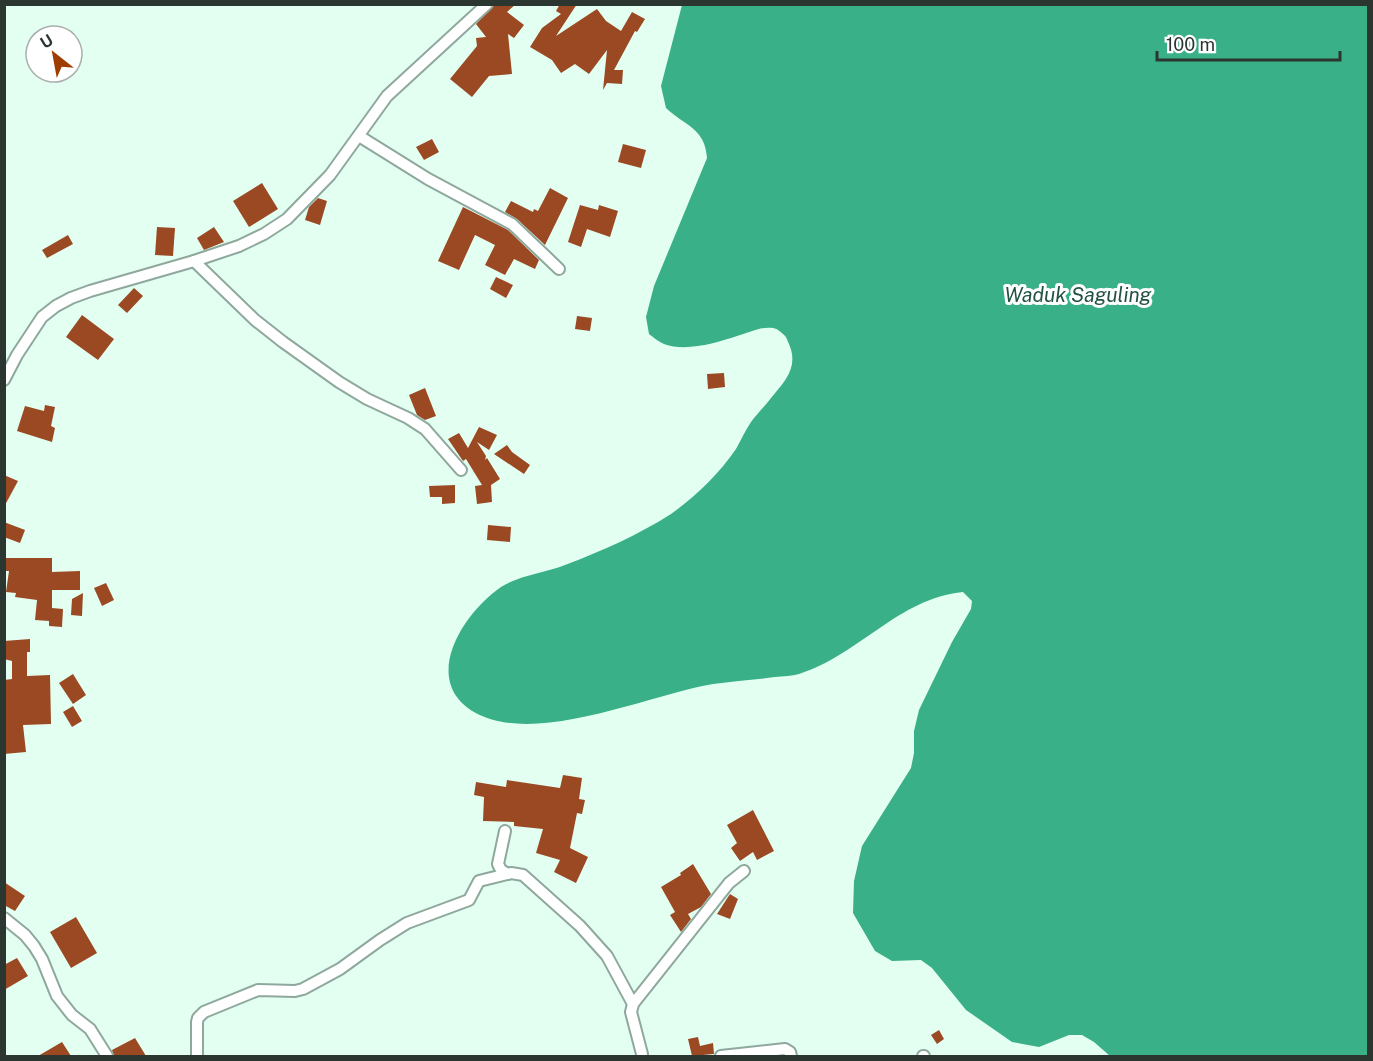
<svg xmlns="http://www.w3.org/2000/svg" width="1373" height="1061" font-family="'Public Sans',sans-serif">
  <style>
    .water { fill: #39b087 }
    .building { fill: #9b4922 }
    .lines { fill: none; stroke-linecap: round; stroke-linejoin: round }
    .minor-casing { stroke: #8fa89d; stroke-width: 14 }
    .minor { stroke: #fff; stroke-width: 10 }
    .labels { text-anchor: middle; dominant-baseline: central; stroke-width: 6; stroke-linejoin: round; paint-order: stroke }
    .water-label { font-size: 20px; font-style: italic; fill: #225240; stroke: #fff }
  </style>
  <rect width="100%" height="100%" fill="#e3fff2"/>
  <!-- water -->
  <path class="water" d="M682,5H1368V1056H1110L1094,1042L1082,1035H1069L1039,1047L1012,1042L966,1010L932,968L921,960L892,961L875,951L853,913L854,881L862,846L911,768L914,753V731L919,710L952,642L971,609L972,601L963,592C899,598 859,655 799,674C792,676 783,676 775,677C754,680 734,681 713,684C648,695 534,747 474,712C420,680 463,613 501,587C520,575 545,573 565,565C602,551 638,535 671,514C695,497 719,474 736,449C741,440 745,431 751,422C757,414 765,406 771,398C785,381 799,367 789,344C787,340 787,337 783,334C781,332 776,328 773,328C761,326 748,333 737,336C716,343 686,352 664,344C659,342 653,337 649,334L646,317L654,286L707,158C705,128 685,126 666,108L661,86Z"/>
  <!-- building -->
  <g class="building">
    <polygon points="495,4 516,4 507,12 524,25 514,38 508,34 512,74 489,76 472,97 450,79 477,46 476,38 486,37 476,24"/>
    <polygon points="560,4 577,4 556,36 597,9 606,21 621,31 632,12 645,19 637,32 635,31 614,70 623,70 622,84 607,83 603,90 607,50 589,74 575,64 561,73 552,60 530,47 542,28 561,14 556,11"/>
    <polygon points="432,139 439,152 424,160 416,147"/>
    <polygon points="623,144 646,150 641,168 618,162"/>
    <polygon points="262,183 278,209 249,227 233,201"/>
    <polygon points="550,188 568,198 545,245 517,219 505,212 511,201 533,212 534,209 538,211"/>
    <polygon points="318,198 327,201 320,225 305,220 309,207"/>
    <polygon points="580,205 598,210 599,205 618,211 610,237 587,229 581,247 568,242"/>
    <polygon points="463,207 508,230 539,260 535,269 514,259 505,275 485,265 495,245 475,235 459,270 438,261"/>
    <polygon points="157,227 175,228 173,256 155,255"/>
    <polygon points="214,227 224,242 204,250 197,238"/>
    <polygon points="68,235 73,244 47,258 42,250"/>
    <polygon points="496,277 513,285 506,298 490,289"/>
    <polygon points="134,288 143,296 127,313 118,305"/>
    <polygon points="82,315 114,339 98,360 66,337"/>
    <polygon points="577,316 592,318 590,331 575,329"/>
    <polygon points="724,373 725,387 708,389 707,374"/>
    <polygon points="425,388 436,416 425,420 417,415 409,395"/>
    <polygon points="45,405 55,407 51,426 55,428 52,442 17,431 25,406 44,411"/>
    <polygon points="479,427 497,435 489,450 477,442 486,456 485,460 487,458 500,479 491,485 492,502 477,504 475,486 482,485 466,459 463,461 448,439 459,433 468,448"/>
    <polygon points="507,445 512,452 530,465 524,474 494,454"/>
    <polygon points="4,475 18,481 4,507"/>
    <polygon points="455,485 455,503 442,504 442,497 430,497 429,486"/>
    <polygon points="4,522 25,530 20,543 4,537"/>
    <polygon points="488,525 511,527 510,542 487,540"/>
    <polygon points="5,558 52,558 52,572 80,571 80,590 52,590 52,608 63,609 62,627 49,626 49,621 35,620 37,600 15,597 16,593 6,592 9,571 5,571"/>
    <polygon points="106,583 114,600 102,606 94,588"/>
    <polygon points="83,593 82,616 71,615 72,599"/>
    <polygon points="30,639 30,652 27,652 27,676 50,675 51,724 23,725 26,752 4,754 4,680 12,679 12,661 4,659 4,641"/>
    <polygon points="73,674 86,695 73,704 59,683"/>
    <polygon points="73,706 82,721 72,727 63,712"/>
    <polygon points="563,775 582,778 579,799 585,800 582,814 577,813 570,848 588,857 576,883 554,872 560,860 536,853 543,829 514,826 514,822 483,821 484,797 474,795 476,782 506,787 507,780 560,788"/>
    <polygon points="753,810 774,851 757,860 753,852 740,861 731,848 737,843 727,825"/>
    <polygon points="693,864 711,894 701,907 688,914 691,919 681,932 670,915 675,912 661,887 681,875 680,873"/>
    <polygon points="4,882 25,896 15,911 4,905"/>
    <polygon points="730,894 738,899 730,919 717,914"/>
    <polygon points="76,917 97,953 71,968 50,932"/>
    <polygon points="17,958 28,976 4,990 4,965"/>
    <polygon points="939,1030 944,1039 937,1044 931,1035"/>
    <polygon points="698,1037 700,1046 713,1043 714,1054 692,1056 688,1039"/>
    <polygon points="135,1038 146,1056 114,1056 112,1050"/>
    <polygon points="62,1042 71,1056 38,1056"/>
  </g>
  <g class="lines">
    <defs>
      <g id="minor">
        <polyline points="359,136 428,179 512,224 559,269"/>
        <polyline points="194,261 255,320 283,342 339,382 367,399 408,418 425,429 461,470"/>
        <polyline points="4,380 17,355 42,317 56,306 71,298 90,291 194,261 239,246 264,234 287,219 330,175 387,96 487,4"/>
        <polyline points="505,831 498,864 501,870 508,874"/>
        <polyline points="4,918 25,935 34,946 42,959 57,996 72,1015 90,1029 107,1056"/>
        <polyline points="642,1054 631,1012 633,1004 729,883 744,871"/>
        <polyline points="197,1056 197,1022 198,1018 204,1012 258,990 295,991 303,989 340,969 380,940 407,923 469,900 479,881 511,873 523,875 580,926 607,956 633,1004"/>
        <polyline points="721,1056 785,1049 790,1052 791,1056"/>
        <polyline points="923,1056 924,1056"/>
      </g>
    </defs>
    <!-- minor casing -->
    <use href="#minor" class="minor-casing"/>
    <!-- minor -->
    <use href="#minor" class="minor"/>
  </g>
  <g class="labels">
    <!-- water labels -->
    <g class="water-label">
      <text x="1078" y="295">Waduk Saguling</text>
    </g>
  </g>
  <!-- border -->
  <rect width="1373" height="1061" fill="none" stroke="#2b3631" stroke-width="12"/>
  <!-- north arrow -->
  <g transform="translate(54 54) rotate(329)"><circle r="28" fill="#ffffff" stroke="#aaafad" stroke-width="1.5"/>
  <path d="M0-4.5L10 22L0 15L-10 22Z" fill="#9f3c00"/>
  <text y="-9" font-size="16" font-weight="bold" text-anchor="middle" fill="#2b3631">U</text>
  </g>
  <!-- scale -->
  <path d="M1157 51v9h183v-9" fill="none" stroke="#2b3631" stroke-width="3"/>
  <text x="1166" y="51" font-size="18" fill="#2b3631" stroke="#ffffff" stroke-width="4.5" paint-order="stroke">100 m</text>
</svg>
